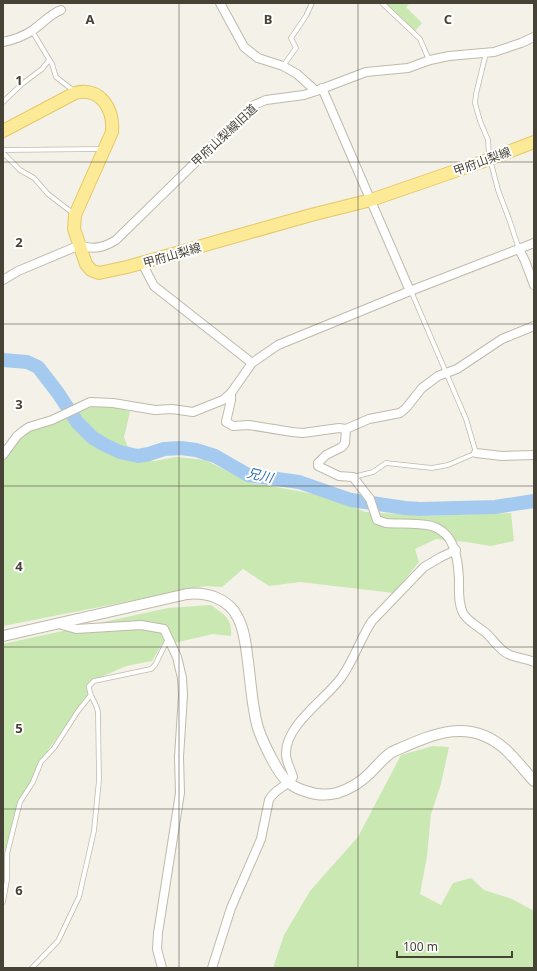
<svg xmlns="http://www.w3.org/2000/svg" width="537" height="971" font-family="'Noto Sans','Noto Sans JP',sans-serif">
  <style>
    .green { fill: #cae8b1 }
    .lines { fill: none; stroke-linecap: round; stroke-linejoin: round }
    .river { stroke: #a5caf0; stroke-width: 14 }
    .service-casing { stroke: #bfbaaa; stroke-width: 5.5 }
    .minor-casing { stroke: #bfbaaa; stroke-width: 10 }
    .tertiary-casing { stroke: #bfbaaa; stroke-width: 12 }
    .primary-casing { stroke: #e3c967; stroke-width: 14 }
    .service { stroke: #fff; stroke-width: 4 }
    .minor { stroke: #fff; stroke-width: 8 }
    .tertiary { stroke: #fff; stroke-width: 10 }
    .primary { stroke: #fdea97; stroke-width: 12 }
    .grid { fill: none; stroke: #474236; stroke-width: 1; stroke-opacity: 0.55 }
    .labels { text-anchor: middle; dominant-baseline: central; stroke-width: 4; stroke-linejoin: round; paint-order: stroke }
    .street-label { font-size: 12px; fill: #474236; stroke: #fff }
    .water-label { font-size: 13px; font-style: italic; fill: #306fb2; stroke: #fff }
    .grid-label { font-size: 13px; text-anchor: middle; font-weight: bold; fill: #474236; stroke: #fff; stroke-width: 4; stroke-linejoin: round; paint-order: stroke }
  </style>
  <rect width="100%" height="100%" fill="#f4f1e8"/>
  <!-- green -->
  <g class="green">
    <polygon points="383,3 410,3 406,7 422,23 415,31"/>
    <polygon points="92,407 117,407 130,412 124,437 133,461 155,461 176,457 205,460 249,482 330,497 365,512 427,516 511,513 514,541 491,546 466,542 436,539 415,549 419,562 394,593 300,582 269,586 243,569 222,587 206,586 3,626 3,457 16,443 30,430 41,428 67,416"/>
    <path d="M211,605C225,616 232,617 231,636L213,634L174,643L162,644L152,661L126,666L90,682L86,686L89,695L39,762L32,782L18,804L6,854L3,897V644L168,608Z"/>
    <polygon points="433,746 449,747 441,784 431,814 427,856 420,894 441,905 453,883 471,878 484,890 512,899 534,911 534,968 273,968 284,935 310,891 358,837 401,755"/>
  </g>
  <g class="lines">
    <!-- river -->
    <polyline class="river" points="3,360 27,362 38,367 58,393 77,422 93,438 105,445 120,452 138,456 149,454 164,449 181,448 196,450 215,456 248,475 299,482 351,500 405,508 420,509 495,507 534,501"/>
    <defs>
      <g id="service">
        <polyline points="382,3 420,39 429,60"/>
        <polyline points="32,31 52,64 56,77 74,91"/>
        <polyline points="486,53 476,94 475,103 480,121 488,140 489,155 498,190 509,219 519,249"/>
        <polyline points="283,66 296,48 291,38 306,16 312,3"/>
        <polyline points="3,102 22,84 42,69 49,60"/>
        <polyline points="3,150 103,149"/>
        <polyline points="3,153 20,170 34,178 48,194 74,214"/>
        <polyline points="353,477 373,472 386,463 432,468 448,465 476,453 466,419 411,291"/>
        <polyline points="3,902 7,880 7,854 20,802 33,782 41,762 54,748 78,711 90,696"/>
        <path d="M32,968L58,941L79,897L94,831L99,780L98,712C96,701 89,697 89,686L94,681L151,669L155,665L168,639"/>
      </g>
      <g id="minor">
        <polyline points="220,3 244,47 258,58 283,66 297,74 316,91"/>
        <path d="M3,42C13,40 24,36 33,30C42,24 50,14 61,10"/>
        <polyline points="322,88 410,291"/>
        <polyline points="519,249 525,261 534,285"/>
        <polyline points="142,263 154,286 252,363"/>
        <path d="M3,280L18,271L80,245C93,251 105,247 116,240L254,105L266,100L304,95L316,91L366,72L408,68L430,60L449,56L494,52L521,43L534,37"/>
        <polyline points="231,393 231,400 226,422 233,426 249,425 292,432 303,433 339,428 346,429 369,419 400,413 406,408 422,388 438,376 457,369 502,339 534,326"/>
        <path d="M346,429L345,443L342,447L326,455L318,463V466L339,476L353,477L370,499L377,520L386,523C400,524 419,523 432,526C455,533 458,559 459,579C459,590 458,603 463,613C467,621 479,627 486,633C493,639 499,650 508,654C516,658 525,658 534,662"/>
        <polyline points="476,453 502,456 534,455"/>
        <polyline points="3,455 17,436 23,431 29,427 52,420 90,402 113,403 155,410 172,409 193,412 223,400 231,393 252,363 278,345 410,291 534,243"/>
        <polyline points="59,624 76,629 141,625 164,629 177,657 182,678 183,695 179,757 180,793 158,933 157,949 162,968"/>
        <path d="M212,968L231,908L261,839L269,800C275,788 286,788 293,777C291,769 286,762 286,754C285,725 326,699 341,678C354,660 360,639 372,621L424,567L441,557L456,550"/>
      </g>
      <path id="tertiary" d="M3,636L187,594C206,592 229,598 238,618C245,631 246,648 248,662C251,684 252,707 258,728C262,740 267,750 273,761C281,776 288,786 305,791C316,795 325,796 337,793C350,789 361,782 370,773C378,765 383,758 392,752C431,735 468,716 505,749C515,758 524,770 534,781"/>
      <path id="primary" d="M3,131L75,93C101,86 114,110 112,132L75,215L74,229L86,264L91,270L99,273L127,267L311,215L371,200L490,159L534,142"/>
    </defs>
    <!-- service casing -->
    <use href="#service" class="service-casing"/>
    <!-- minor casing -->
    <use href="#minor" class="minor-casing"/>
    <!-- tertiary casing -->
    <use href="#tertiary" class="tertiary-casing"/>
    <!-- primary casing -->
    <use href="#primary" class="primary-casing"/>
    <!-- service -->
    <use href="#service" class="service"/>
    <!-- minor -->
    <use href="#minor" class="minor"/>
    <!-- tertiary -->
    <use href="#tertiary" class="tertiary"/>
    <!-- primary -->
    <use href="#primary" class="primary"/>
  </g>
  <!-- grid -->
  <path class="grid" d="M179,3V968M358,3V968M3,162H534M3,324H534M3,486H534M3,647H534M3,809H534"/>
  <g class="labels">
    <!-- street labels -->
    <g class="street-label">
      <text transform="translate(224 135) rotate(-43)">甲府山梨線旧道</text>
      <text transform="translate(482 161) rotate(-20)">甲府山梨線</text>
      <text transform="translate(172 255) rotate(-16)">甲府山梨線</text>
    </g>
    <!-- water labels -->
    <g class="water-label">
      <text transform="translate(260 475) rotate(13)">兄川</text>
    </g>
  </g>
  <g class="grid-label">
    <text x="90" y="24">A</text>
    <text x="268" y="24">B</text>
    <text x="448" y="24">C</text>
    <text x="19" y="85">1</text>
    <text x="19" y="247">2</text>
    <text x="19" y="409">3</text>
    <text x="19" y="571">4</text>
    <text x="19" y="733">5</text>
    <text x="19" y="895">6</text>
  </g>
  <!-- border -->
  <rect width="537" height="971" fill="none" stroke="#474236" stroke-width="8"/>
  <!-- scale -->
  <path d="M397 951v6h115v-6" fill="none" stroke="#474236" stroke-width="2"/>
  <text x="403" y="951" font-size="12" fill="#474236" stroke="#ffffff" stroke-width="3" paint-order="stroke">100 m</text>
</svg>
